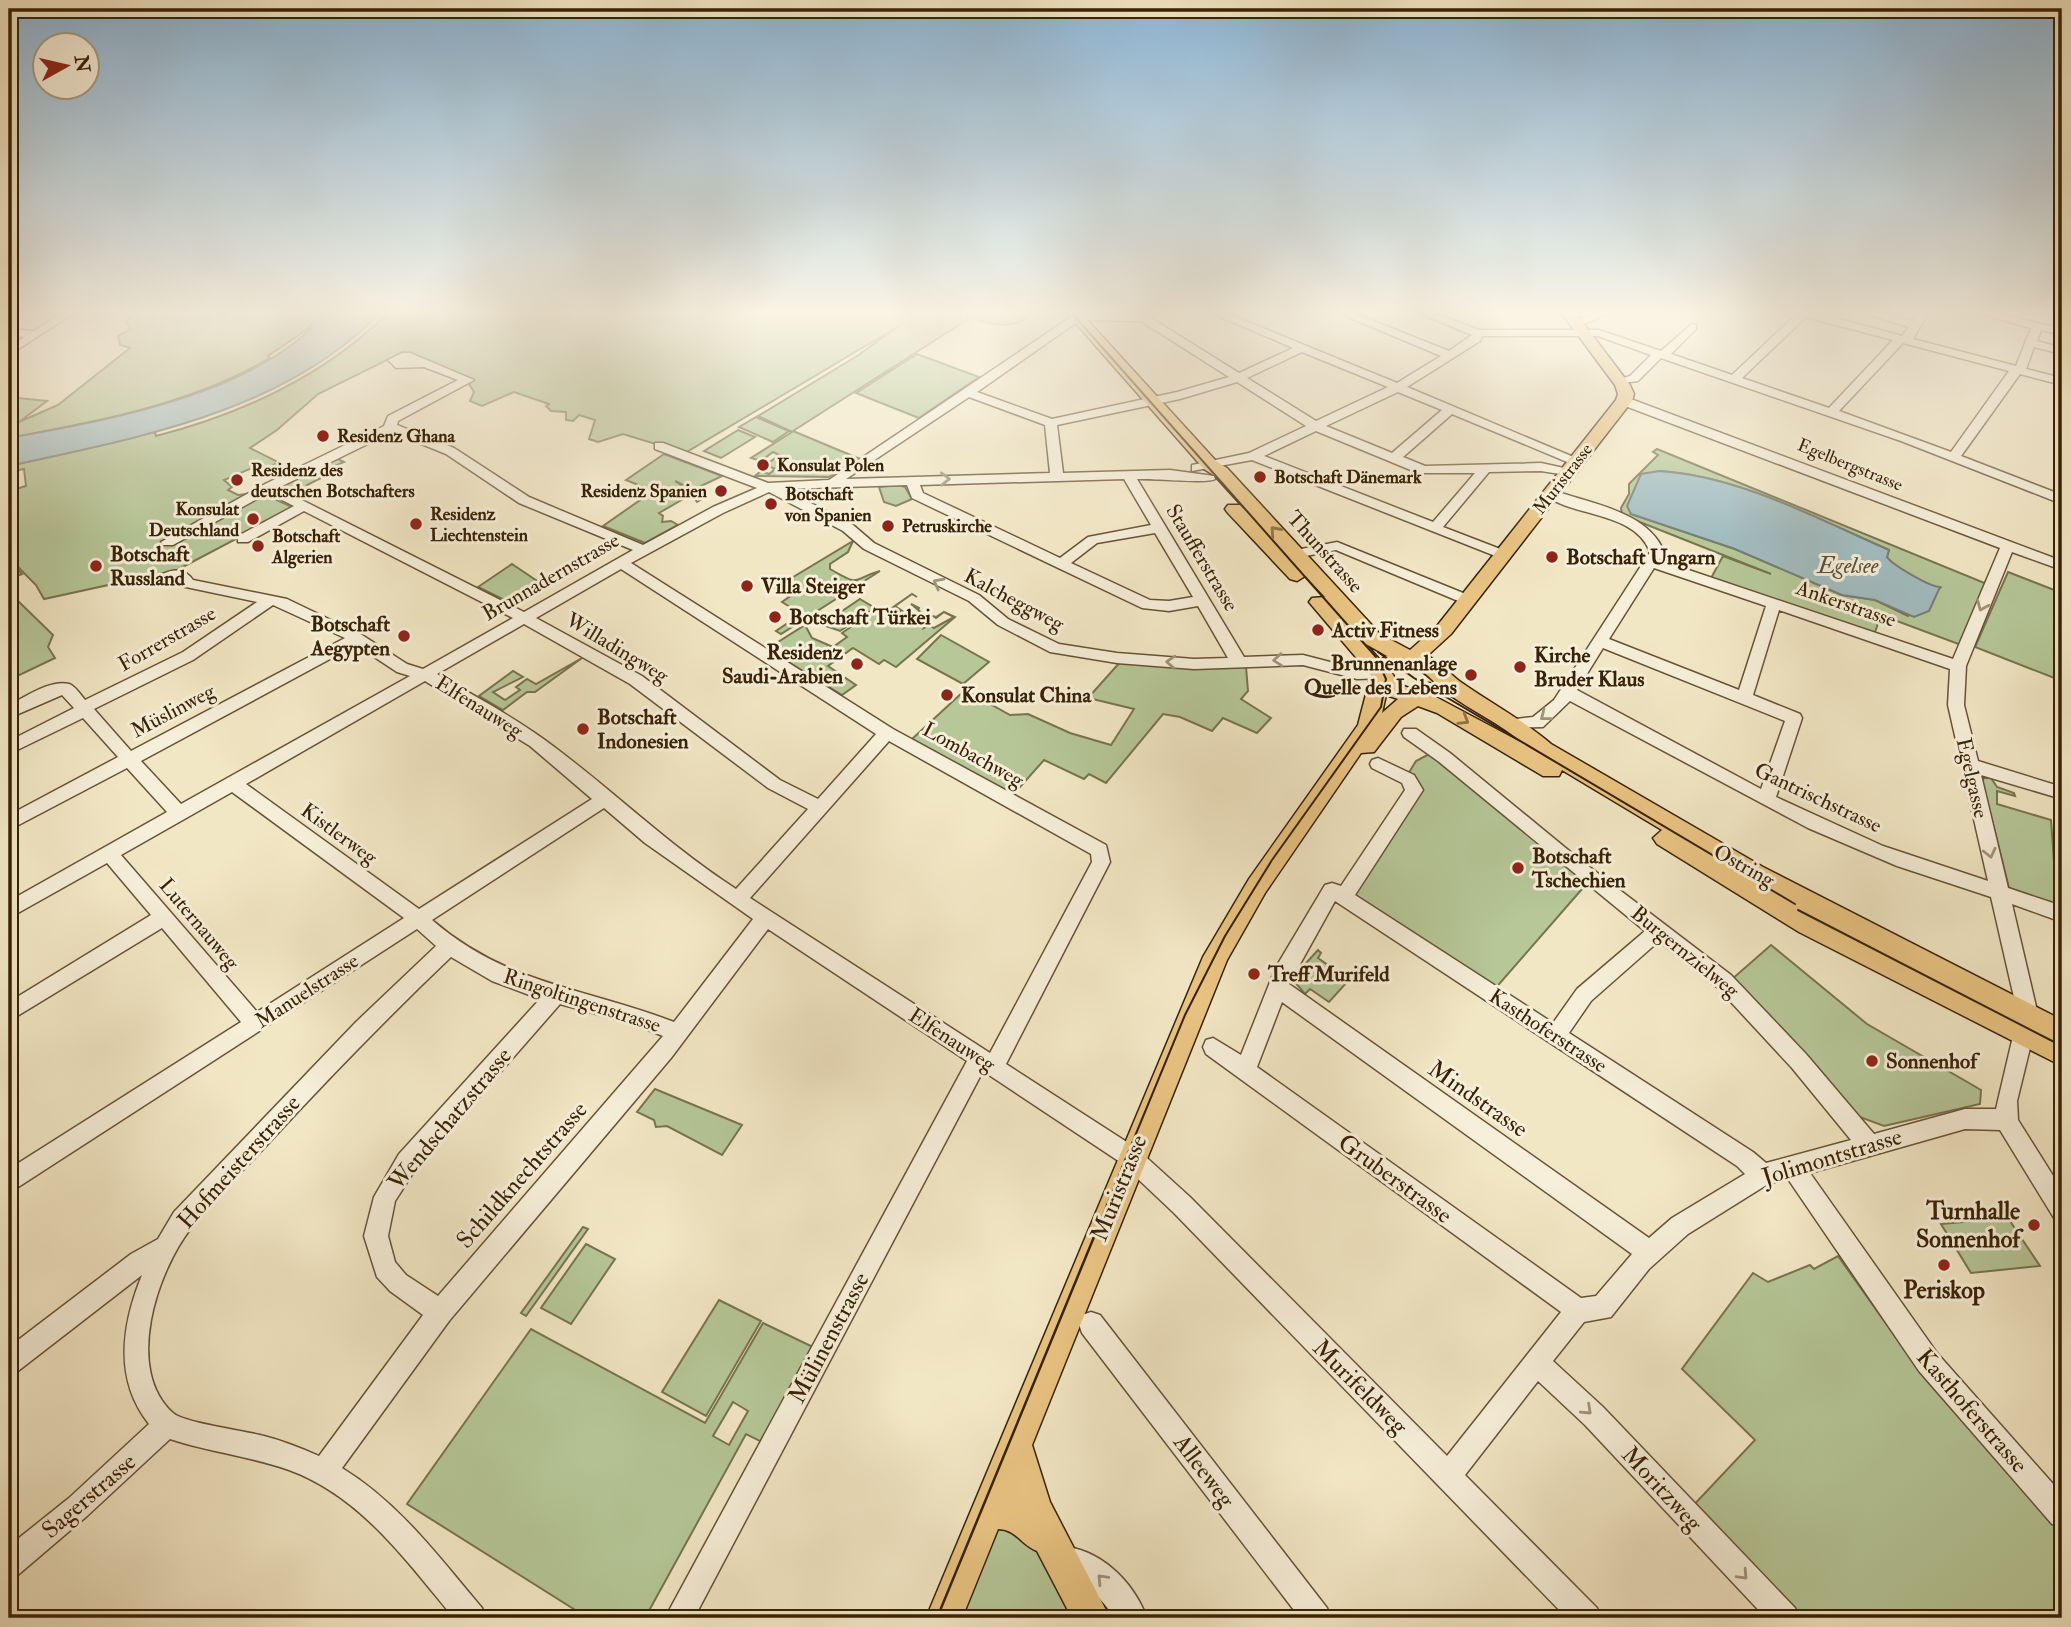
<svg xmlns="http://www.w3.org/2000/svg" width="2071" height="1627" font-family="'IM FELL Double Pica',serif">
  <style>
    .green { fill: #b6c798; stroke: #77744e; stroke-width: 2; fill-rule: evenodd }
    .water { fill: #a2bcc0; stroke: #787e75; stroke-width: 2 }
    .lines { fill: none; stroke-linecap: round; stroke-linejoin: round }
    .minor-casing { stroke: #665335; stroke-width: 3 }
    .major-casing { stroke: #382205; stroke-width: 3 }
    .minor { fill: #f7efd9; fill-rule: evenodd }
    .major { fill: #e9c482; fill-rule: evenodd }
    .tram-far1 { stroke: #382205; stroke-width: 2 }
    .tram { stroke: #382205; stroke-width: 2.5 }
    .oneway { stroke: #a1937a }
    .oneway2 { stroke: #907344 }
    .poi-dot { fill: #8f2418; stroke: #f7efd9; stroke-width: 2.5 }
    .labels { text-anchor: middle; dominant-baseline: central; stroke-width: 6; stroke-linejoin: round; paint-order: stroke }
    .far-poi-label { font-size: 18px; font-weight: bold; fill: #382205; stroke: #f7efd9; text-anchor: start }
    .far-street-label { font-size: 18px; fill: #382205; stroke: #f7efd9 }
    .street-label { font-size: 21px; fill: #382205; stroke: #f7efd9 }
    .poi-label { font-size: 21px; font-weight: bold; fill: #382205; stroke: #f7efd9; text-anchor: start }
    .water-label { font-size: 23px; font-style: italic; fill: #58503d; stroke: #f7efd9 }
    .near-street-label { font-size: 24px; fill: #382205; stroke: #f7efd9 }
    .near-poi-label { font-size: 24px; font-weight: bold; fill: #382205; stroke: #f7efd9; text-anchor: end }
  </style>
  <rect width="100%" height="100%" fill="#f2e7c5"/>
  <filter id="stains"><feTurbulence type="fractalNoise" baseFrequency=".00286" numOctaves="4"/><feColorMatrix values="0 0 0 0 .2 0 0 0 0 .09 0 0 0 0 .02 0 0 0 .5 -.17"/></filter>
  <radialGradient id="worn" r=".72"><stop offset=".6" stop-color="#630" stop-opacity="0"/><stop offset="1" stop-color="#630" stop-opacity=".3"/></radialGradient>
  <!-- green -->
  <g class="green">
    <path d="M137,311H323L306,330L268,356L270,358C192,404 97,422 9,438V423L18,421L9,420V397L47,401L19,422L58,405L130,348L120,345L118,336L131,329L125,322Z"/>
    <path d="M390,311H1023L1028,317C1010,330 991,324 970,318L793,431L860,459L829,477L755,476L761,471L769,474L775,469L766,465L779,455L773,452L761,461L751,458L792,432L758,416L857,356L899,326L685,453L623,434L598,442L589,439L595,420L579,415L573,421L566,420V412L551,411L546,406L549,404L514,392L482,406L470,401L474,392L464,376L403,352L318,394L277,430L250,448L278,462L264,471L258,468L259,465L224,480L232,487L228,490L238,495L246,494L166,540L264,494L292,507L291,510L177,570L44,599L36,585L15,564L12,531V564L22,574L9,579V491L26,486L24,469L9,472V466L155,432L156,436C243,414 327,374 390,311Z"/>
    <polygon points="917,354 979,377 919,418 856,393"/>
    <polygon points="756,417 789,431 773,442 739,427"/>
    <polygon points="738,430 755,437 721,458 704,451"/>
    <path d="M1657,449L1987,584L1961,645L1881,615L1874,635L1710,580L1723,556L1771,574L1622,515L1621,508L1629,494V484L1658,455L1653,452ZM1659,471C1739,476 1815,518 1889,550L1887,557C1892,566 1928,587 1940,588L1908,616L1875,600L1842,595L1735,549L1631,514Z"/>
    <polygon points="664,454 722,476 701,486 705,489 700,493 675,481 702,499 697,502 692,494 659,513 663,516 662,522 671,521 678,525 645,543 603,526 653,491 626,480"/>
    <polygon points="336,458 344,462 319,473 323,477 307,485 311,489 298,495 281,487"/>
    <polygon points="898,485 905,487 912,499 896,506 884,502 879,487"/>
    <path d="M853,541L848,552L830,564V569C863,588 851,579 880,571L781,634L776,631L801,614L782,602L789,597L775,588Z"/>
    <polygon points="512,564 543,585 511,603 478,587"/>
    <polygon points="2008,572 2062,593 2062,681 1975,647"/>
    <path d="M912,594L917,597L912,594L895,606L904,612L900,610L897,613L900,612L925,626L924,628L928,626L925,623L934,628L954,617L944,612L936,618C931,614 922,615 918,610L919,608L911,604L922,613L936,617L944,612L955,617L896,667L884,660L879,664L853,648L828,666L856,685L842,695L767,649L805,625L812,638L833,647L847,637L842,633L878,608L889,610Z"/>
    <polygon points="860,599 875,608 840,631 826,626 826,622"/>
    <polygon points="17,600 53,635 48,647 55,658 9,680 9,604"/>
    <polygon points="941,635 989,662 963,684 917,659"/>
    <polygon points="582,658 535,692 527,692 503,710 479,696 513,671 523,677 493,692 505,700 520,690 516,687 527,679 536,684"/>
    <polygon points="1121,661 1246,667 1248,691 1241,699 1271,718 1257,733 1223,718 1212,731 1180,717 1163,714 1106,783 1089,774 1084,779 1044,760 1013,795 912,739 965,690 1010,715 1028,714 1070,733 1111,745 1134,709 1088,698"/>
    <polygon points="1431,753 1589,881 1494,990 1353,894 1420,786 1408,774 1416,761"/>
    <polygon points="1985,778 1991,778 1997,787 2014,793 2015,796 1997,791 1997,804 2051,820 2057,905 2009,888 1982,780"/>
    <polygon points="1771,945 1867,1024 1981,1090 1980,1104 1884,1126 1857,1116 1731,980"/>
    <polygon points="1318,950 1321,953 1318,958 1349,980 1329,1002 1310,989 1305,994 1294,981 1296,974"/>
    <polygon points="655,1089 742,1125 722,1155 667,1126 656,1127 654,1120 637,1112"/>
    <polygon points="2008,1218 2040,1266 1971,1273 1941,1224"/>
    <polygon points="583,1227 588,1229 526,1316 521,1313"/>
    <polygon points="586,1244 615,1259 571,1324 541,1308"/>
    <polygon points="1838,1256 1927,1381 1999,1462 2007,1463 2062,1525 2062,1618 1792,1618 1689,1510 1755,1440 1682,1369 1753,1273 1768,1282 1810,1265 1814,1269"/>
    <polygon points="719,1300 761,1321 706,1416 662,1392"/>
    <path d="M763,1323L815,1348L764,1443L746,1434L645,1618H588L407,1504L531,1329L705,1423ZM733,1402L748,1411L729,1445L713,1436Z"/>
    <polygon points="998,1487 1062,1567 1089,1618 945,1618"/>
  </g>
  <!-- water -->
  <g class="water">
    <path d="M326,311H382C285,412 140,437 9,466V438C107,420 263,394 326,311Z"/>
    <path d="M1659,471C1739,476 1816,518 1889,550L1887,557C1891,564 1930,587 1940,587L1929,611L1914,617L1875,600L1842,595L1735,549L1631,514L1627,506L1641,474Z"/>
  </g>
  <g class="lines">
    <defs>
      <g id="minor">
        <polygon points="65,311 77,311 9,355 9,347 25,337 9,335 9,329 34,331"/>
        <path d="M1150,311H1163L1151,318L1239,373L1293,348L1207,311H1221L1397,383L1441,356L1334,311H1348L1449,351L1472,335L1414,311H1428L1479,330H1599L1661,351L1692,324L1696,325V329L1671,354L1732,375L1800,311H1811L1902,336L1909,327L1857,311H1874L1913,321L1919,311H1929L1913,339L2016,366L2031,328L1971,311H1988L2062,329V335L2041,330L2037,341L2062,348V354L2034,347L2026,369L2062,378V385L2020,374L1961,456L2062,495V504L1901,441L1661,358L1638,381L1616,384V380L1630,376L1651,355L1598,336H1482L1480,341L1407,387L1583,461L1572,464L1452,414L1403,457L1425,466L1541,463L1573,470V476L1541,471L1489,472L1443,527L1508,552V558L1503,559L1252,460L1192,471V465L1249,453L1306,426L1237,382L1180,399L1057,425L1063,473L1170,470L1214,476L1215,479C1210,484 1151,478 1137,479L1244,657L1303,655L1357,669L1387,670L1389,674L1387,678L1357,679L1303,665L1194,669L1117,663L1050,652L998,625L969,601L864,549L843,531L769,492L723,513L631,563L893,729L1106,845L1110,862L1006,1064L1136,1148L1190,1197L1447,1456L1561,1312L1206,1054L1203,1047L1206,1040L1213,1038L1241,1055L1276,967L1325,885L1332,883L1341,886L1405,790L1402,783L1372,768L1370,764L1372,760L1378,758L1414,775L1423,790L1355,895L1553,1023L1577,989L1645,931L1438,761L1404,737L1402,733L1404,729H1416L1450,753L1579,859L1731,975L1806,1054L1874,1134L1965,1109H1996L2018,1015L1991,897L1897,866L1808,828L1570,701L1543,727L1508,728L1506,724L1508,720L1533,717L1554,700L1650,552C1635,511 1571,517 1546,495L1548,492H1558C1594,504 1649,513 1664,552L1659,560L1953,659L2000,548L1620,404V398H1628L2062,561V570L2012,552L1966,666L1964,705L1978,761L2062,787V799L1981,775L2008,888L2062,906V922L2012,904L2038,1015L2017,1101L2018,1120L2062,1190V1221L2054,1218L2000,1130L1965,1129L1810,1173L1937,1353L2062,1494V1527L2052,1524L1919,1371L1788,1179L1768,1184L1688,1234L1649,1269L1611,1317L1584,1322L1553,1361L1603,1407L1795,1608L1799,1618H1766L1585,1425L1538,1381L1465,1475L1597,1608L1601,1618H1567L1174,1213L1120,1162L983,1071L694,1618H665L967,1061L768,929L671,1058L449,1321L342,1468C399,1503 439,1557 482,1608L486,1618H454C407,1562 361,1496 289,1470C250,1456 209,1452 170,1439L87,1516L19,1574L9,1578V1546L69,1498L149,1424C113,1379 122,1324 142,1275L18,1371L9,1374V1347L131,1254L158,1239L174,1212L356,1022L436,946L417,929L9,1193V1169L241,1022L162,928L9,1021V1002L151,915L107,863L9,918V901L167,812L127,768L9,830V815L118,757L83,718L9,754V741L74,708L62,695L9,718V705C24,698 50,679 69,684C75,686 81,695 85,700L183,652L257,602L181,586L175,579L166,586H156L154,583C163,569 183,565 193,580L287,599L362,635L407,664L423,669L513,618L304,511L248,542H238V536L294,506L268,493L173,545H163L161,542L263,485L384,426L388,416L458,380L424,367L396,368L388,360L402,353H410L474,380L398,421L397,425L454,448L529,497L643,545L713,507L757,488L655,449V443H663L768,483L829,480L1074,315H1141ZM1806,317L1893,340L1829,408L1742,378ZM1080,320L1141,321L1229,377L1177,392L1052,419L977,392ZM1903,343L2009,371L1951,452L1839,411ZM1302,352L1388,387L1316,421L1247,378ZM1398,392L1442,410L1392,453L1326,426ZM969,397L1045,425L1050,473L846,479ZM1316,431L1418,473H1475L1433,522L1264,456ZM392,432L446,454L519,503L633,550L524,612L278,488ZM1124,479L1151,525L1088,537L1060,558L923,493L920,485ZM907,485L912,498L1142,608L1169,611L1198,606L1228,658L1194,659L1117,653L1059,644L1008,619L979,595L874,543L853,525L784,489ZM1155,533L1193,597L1169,601L1150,600L1071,563L1097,543ZM1654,568L1766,606L1739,690L1609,639ZM621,569L876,734L818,799L780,780L642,676L536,618ZM273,605L345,638L131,751L94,709L193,660ZM1779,610L1950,669L1948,705L1988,881L1883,846L1776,797L1802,718L1800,714L1753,695ZM524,624L630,684L768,788L808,809L736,889C666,844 609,786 542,738C509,714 472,695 437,674ZM356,645L397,672L410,676L181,804L141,761ZM1603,648L1785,721L1761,789L1577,690ZM425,681L530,746L592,799L419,909L246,784ZM889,741L1091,854L1092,862L990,1053L750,898ZM232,792L404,918L257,1012L121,855ZM604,808L645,843L753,919L674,1022C586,988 507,985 432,920ZM1335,901L1737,1166L1745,1174L1672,1218L1649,1238L1289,984ZM1659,941L1717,987L1792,1068L1851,1140L1766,1163L1753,1152L1569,1033L1591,1001ZM451,957L492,981L540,999L399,1154L374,1197L364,1236L377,1277L390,1291L423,1315L319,1456C301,1448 283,1441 264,1436C246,1431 184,1423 173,1413C124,1369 157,1272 191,1228C213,1199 241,1173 266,1146C326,1081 387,1018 451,957ZM1282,1002L1632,1254L1596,1296L1581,1298L1257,1067ZM560,1004L633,1024L663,1036L438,1296L406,1275L395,1262L388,1236L395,1201L415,1170Z"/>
        <polygon points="1600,311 1614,311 1581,325 1572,323"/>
        <polygon points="1337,542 1473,597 1475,600 1473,603 1463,603 1336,550 1296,558 1289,554 1291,551"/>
        <polygon points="1091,1312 1100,1315 1327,1608 1331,1618 1300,1618 1082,1333 1079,1324 1082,1315"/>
        <path d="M1059,1546C1100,1548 1133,1581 1147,1618H1116L1084,1580L1049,1570L1045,1560L1049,1550Z"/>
      </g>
      <path id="major" d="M1065,311H1079L1216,461L1227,468L1380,634L1410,650L1437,626L1616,400L1618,394L1615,385L1560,311H1574L1630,385L1634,394L1632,401L1451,634L1427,656C1442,662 1450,675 1462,683C1492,704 1523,720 1551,744L1763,867L2062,1020V1066L1799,932L1657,844L1653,838L1662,830L1562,770L1559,776H1543L1437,713L1418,706L1401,717L1374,752L1361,753L1265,893L1227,960L1032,1445L1050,1502L1110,1618H1072L1037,1551C1021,1545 1016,1529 998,1529L962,1618H926L1203,957L1249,879L1358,725L1371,675L1309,602L1312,598L1325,597L1305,576L1297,581L1290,579L1228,513L1225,509L1228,505H1240L1264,530L1215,476L1204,469ZM1356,633L1366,644L1387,656L1380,660ZM1411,665C1426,671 1433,682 1446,692C1471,711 1500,723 1524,744L1434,696L1439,690L1436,685L1429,683L1412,689L1398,684L1392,673L1396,668ZM1386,695L1398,699L1382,713Z"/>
    </defs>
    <!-- minor casing -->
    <use href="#minor" class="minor-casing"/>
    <!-- major casing -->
    <use href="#major" class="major-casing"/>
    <!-- minor -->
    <use href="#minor" class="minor"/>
    <!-- major -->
    <use href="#major" class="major"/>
    <!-- tram-far1 -->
    <g class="tram-far1">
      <polyline points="1070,311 1376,657 1386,679 1381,707 1272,860 1225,936 1185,1015 1121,1170"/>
      <polyline points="1378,652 1414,678 1795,904"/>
      <polyline points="1798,910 2062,1046"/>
    </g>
    <!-- tram -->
    <polyline class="tram" points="937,1618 1122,1169"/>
  </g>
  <!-- one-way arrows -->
  <defs><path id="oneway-chevron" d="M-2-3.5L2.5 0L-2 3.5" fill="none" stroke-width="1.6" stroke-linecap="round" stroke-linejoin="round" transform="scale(1.75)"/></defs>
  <g class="oneway">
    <use href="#oneway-chevron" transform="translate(945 479) rotate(-1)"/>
    <use href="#oneway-chevron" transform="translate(938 583) rotate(-152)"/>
    <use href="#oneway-chevron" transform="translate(1982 606) rotate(113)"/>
    <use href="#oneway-chevron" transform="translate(1278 660) rotate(176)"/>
    <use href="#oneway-chevron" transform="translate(1171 662) rotate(-176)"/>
    <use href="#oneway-chevron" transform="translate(1545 716) rotate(142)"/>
    <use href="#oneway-chevron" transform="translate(1990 853) rotate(77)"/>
    <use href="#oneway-chevron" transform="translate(1587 1410) rotate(43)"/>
    <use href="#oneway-chevron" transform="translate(1743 1575) rotate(47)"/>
    <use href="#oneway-chevron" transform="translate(1102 1579) rotate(-133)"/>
  </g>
  <g class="oneway2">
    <use href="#oneway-chevron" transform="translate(1275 531) rotate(-132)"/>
    <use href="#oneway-chevron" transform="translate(1464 720) rotate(31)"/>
  </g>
  <!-- sky -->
  <linearGradient id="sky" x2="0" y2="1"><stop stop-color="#8cb7d8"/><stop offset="0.58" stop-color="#f9f4e5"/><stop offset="1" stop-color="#f9f4e5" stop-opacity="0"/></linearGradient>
  <rect width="2071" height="539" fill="url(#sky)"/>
  <!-- markers -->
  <g class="poi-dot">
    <circle cx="323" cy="436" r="7"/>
    <circle cx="763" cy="465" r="7"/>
    <circle cx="1260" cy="477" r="7"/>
    <circle cx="237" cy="480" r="7"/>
    <circle cx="721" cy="491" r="7"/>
    <circle cx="771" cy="504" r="7"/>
    <circle cx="253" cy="519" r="7"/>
    <circle cx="416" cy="524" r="7"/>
    <circle cx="888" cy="526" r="7"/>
    <circle cx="258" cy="546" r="7"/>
    <circle cx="1552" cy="557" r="7"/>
    <circle cx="96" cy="566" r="7"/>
    <circle cx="747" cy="586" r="7"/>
    <circle cx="775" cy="617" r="7"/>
    <circle cx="1318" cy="630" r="7"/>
    <circle cx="404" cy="636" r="7"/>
    <circle cx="857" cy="664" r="7"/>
    <circle cx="1520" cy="667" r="7"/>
    <circle cx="1471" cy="675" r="7"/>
    <circle cx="947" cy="695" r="7"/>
    <circle cx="583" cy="729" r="7"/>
    <circle cx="1518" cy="868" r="7"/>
    <circle cx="1254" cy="974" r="7"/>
    <circle cx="1872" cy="1061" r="7"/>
    <circle cx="2034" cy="1225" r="7"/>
    <circle cx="1944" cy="1265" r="7"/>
  </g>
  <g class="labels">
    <!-- far-poi labels -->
    <g class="far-poi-label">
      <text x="337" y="436">Residenz Ghana</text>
      <text x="777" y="465">Konsulat Polen</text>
      <text x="251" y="470">Residenz des<tspan x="251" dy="21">deutschen Botschafters</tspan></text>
      <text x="1274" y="477">Botschaft Dänemark</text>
      <text x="707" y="491" text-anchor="end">Residenz Spanien</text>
      <text x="785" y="494">Botschaft<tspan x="785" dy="21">von Spanien</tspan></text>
      <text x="239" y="509" text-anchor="end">Konsulat<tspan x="239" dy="21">Deutschland</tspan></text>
      <text x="430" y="514">Residenz<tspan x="430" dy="21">Liechtenstein</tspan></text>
      <text x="902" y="526">Petruskirche</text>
      <text x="272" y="536">Botschaft<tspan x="272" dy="21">Algerien</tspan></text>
    </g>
    <!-- far-street labels -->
    <g class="far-street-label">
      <text transform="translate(1850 465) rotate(22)">Egelbergstrasse</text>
      <text transform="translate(1563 479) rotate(-52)">Muristrasse</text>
    </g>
    <!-- street labels -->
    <g class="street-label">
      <text transform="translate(1325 552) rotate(48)">Thunstrasse</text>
      <text transform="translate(1202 558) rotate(59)">Staufferstrasse</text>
      <text transform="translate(551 577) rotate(-30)">Brunnadernstrasse</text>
      <text transform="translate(1014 600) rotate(28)">Kalcheggweg</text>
      <text transform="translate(1846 604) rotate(19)">Ankerstrasse</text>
      <text transform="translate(167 639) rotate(-30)">Forrerstrasse</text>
      <text transform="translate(617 648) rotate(31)">Willadingweg</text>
      <text transform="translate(479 707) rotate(32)">Elfenauweg</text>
      <text transform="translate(173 711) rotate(-28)">Müslinweg</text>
      <text transform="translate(973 755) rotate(29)">Lombachweg</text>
      <text transform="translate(1972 778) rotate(77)">Egelgasse</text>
      <text transform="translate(1818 798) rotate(25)">Gantrischstrasse</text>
      <text transform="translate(339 834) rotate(36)">Kistlerweg</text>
      <text transform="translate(1744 866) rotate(29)">Ostring</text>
      <text transform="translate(199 924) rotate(50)">Luternauweg</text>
      <text transform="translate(1685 952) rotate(39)">Burgernzielweg</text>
      <text transform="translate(307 991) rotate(-33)">Manuelstrasse</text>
      <text transform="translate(582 1001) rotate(18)">Ringoltingenstrasse</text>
      <text transform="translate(1548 1031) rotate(33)">Kasthoferstrasse</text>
      <text transform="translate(952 1040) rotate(33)">Elfenauweg</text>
    </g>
    <!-- poi labels -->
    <g class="poi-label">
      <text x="110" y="554">Botschaft<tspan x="110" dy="24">Russland</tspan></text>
      <text x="1566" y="557">Botschaft Ungarn</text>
      <text x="761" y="586">Villa Steiger</text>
      <text x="789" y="617">Botschaft Türkei</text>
      <text x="390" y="624" text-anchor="end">Botschaft<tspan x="390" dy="24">Aegypten</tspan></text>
      <text x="1332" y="630">Activ Fitness</text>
      <text x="843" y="652" text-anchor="end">Residenz<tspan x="843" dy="24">Saudi-Arabien</tspan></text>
      <text x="1534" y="655">Kirche<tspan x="1534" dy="24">Bruder Klaus</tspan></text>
      <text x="1457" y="663" text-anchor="end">Brunnenanlage<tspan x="1457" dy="24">Quelle des Lebens</tspan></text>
      <text x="961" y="695">Konsulat China</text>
      <text x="597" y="717">Botschaft<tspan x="597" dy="24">Indonesien</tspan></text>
      <text x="1532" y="856">Botschaft<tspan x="1532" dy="24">Tschechien</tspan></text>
      <text x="1268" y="974">Treff Murifeld</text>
      <text x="1886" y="1061">Sonnenhof</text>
    </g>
    <!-- water labels -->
    <g class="water-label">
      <text x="1848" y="565">Egelsee</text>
    </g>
    <!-- near-street labels -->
    <g class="near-street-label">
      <text transform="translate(1478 1099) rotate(35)">Mindstrasse</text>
      <text transform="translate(450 1119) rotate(-50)">Wendschatzstrasse</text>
      <text transform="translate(1832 1157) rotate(-17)">Jolimontstrasse</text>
      <text transform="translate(239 1162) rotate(-48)">Hofmeisterstrasse</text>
      <text transform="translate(522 1175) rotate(-49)">Schildknechtstrasse</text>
      <text transform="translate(1395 1179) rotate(36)">Gruberstrasse</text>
      <text transform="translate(1119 1188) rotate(-68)">Muristrasse</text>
      <text transform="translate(829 1338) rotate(-62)">Mülinenstrasse</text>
      <text transform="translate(1360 1387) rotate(45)">Murifeldweg</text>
      <text transform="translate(1972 1411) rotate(49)">Kasthoferstrasse</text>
      <text transform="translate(1204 1471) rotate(53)">Alleeweg</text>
      <text transform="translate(1662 1489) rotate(47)">Moritzweg</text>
      <text transform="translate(89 1496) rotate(-41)">Sagerstrasse</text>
    </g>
    <!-- near-poi labels -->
    <g class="near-poi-label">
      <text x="2020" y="1211">Turnhalle<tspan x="2020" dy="28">Sonnenhof</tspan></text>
      <text x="1944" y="1290" text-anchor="middle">Periskop</text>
    </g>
  </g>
  <!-- margin -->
  <rect width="2071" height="1627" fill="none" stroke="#f2e7c5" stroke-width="35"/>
  <rect x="10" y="10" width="2050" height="1606" fill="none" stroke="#382205" stroke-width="3.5"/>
  <rect x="18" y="18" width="2036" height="1592" fill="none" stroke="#382205" stroke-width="2"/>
  <!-- north arrow -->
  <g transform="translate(66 66) rotate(82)"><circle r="33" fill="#f7efd9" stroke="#ab9d84" stroke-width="2"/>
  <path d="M0-5L12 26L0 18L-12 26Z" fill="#8f2418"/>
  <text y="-10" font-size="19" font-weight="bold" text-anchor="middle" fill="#382205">N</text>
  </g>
  <rect width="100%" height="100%" filter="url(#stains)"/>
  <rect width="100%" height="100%" fill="url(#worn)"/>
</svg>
